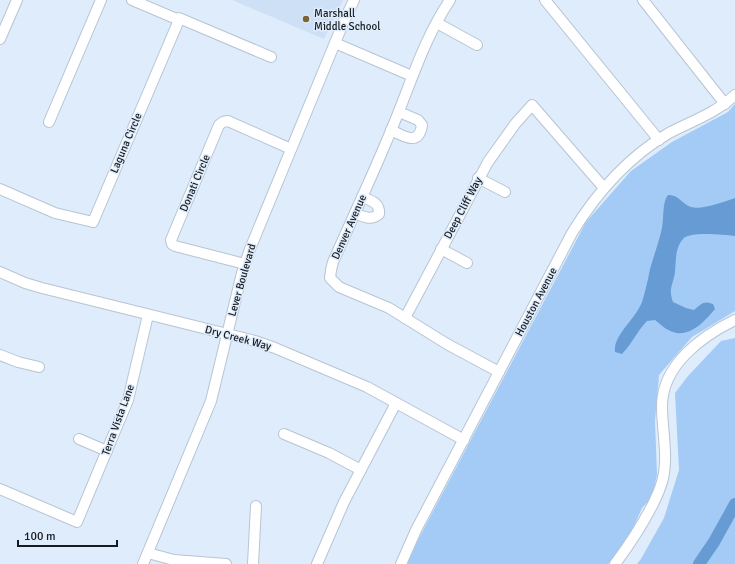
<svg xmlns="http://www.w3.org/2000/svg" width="735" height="564" font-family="Signika,sans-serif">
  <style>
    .built { fill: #cde0f5 }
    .green { fill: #a3cbf5 }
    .water { fill: #669bd3 }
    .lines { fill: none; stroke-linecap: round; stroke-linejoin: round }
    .river { stroke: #669bd3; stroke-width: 12 }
    .minor-casing { stroke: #b7c4d3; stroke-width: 12 }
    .minor { stroke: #fff; stroke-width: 10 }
    .poi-dot { fill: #7c6334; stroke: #dfecfb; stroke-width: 1.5 }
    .labels { text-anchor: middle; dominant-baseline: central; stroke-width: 3; stroke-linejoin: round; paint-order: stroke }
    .poi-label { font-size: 11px; fill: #161b21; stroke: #dfecfb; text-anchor: start }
    .street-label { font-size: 11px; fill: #161b21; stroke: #dfecfb }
  </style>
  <rect width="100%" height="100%" fill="#dfecfb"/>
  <!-- built -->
  <polygon class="built" points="232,0 343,0 324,39"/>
  <!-- green -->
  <g class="green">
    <polygon points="735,104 735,311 692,337 659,375 655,421 657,475 652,497 642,508 625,546 608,564 407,564 419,538 586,222 631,171 672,142 728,112"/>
    <polygon points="735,338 735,564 637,564 641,559 664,518 679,470 675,393 688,376 721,341"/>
  </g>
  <!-- water -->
  <path class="water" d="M668,195C678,194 682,204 691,207C703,210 723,202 735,198V236C724,235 690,231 683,239C675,248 676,261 675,272C673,285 668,289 673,302L686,308L694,310C701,304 704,300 713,304L715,309C706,320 690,338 673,332C666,330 660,324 655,320L647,321C637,331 632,344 622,354L615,352C613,335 635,320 642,302C645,292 648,280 650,269C654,255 659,242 662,228C664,218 662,202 668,195Z"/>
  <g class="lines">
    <!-- river -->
    <polyline class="river" points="699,564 714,542 735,504"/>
    <defs>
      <g id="minor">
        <polyline points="132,0 179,20 179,18 271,57"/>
        <path d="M450,0C427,34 414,73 399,111C379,162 355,212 333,262L331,270L330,278L339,287L389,308L447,344L499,372"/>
        <polyline points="545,0 659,140"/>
        <polyline points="643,0 725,104"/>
        <polyline points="437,23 477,45"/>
        <polyline points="0,39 17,0"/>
        <polyline points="335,43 412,76"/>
        <polyline points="49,122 101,0"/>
        <path d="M391,130C403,136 419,147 422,125L418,120L399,112"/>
        <polyline points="478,178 505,192"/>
        <polyline points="0,189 55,213 93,222 179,20"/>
        <path d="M355,213C364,217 371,221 379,214C380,203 372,201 362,197"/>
        <polyline points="441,249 467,263"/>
        <polyline points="245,264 175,246 172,244 171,240 219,125 223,122 228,121 291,149"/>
        <polyline points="0,272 25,283 42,288 255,341 275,348 367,387 464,440"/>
        <polyline points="405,318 488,162 515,124 532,105 604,188"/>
        <polyline points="0,355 18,362 39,367"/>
        <polyline points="284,434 329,453 361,470"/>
        <polyline points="79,439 107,451"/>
        <polyline points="0,489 77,522 128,400 148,315"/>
        <polyline points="148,553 174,560 226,564"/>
        <polyline points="143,564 211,401 242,273 250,249 344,21 354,0"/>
        <polyline points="253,564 256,506"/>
        <polyline points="317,564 344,502 396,403"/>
        <path d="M401,564L416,530L572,233C597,192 628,157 669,133C692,121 716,113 735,95"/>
        <path d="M615,564C630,544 643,524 654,502C657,496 660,489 662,482C669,458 662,431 662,406C662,365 702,336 735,320"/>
      </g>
    </defs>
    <!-- minor casing -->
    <use href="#minor" class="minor-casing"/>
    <!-- minor -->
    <use href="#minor" class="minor"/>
  </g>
  <!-- markers -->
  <circle class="poi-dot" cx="306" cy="19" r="4"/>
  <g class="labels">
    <!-- poi labels -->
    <g class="poi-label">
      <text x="314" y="13">Marshall<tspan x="314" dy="13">Middle School</tspan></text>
    </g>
    <!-- street labels -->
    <g class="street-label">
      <text transform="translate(126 143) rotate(-67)">Laguna Circle</text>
      <text transform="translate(195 183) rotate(-67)">Donati Circle</text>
      <text transform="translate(463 208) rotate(-62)">Deep Cliff Way</text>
      <text transform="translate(349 227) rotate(-66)">Denver Avenue</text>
      <text transform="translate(242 280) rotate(-74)">Lever Boulevard</text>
      <text transform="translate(536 302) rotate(-62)">Houston Avenue</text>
      <text transform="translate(238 338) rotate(15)">Dry Creek Way</text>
      <text transform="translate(118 420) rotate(-70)">Terra Vista Lane</text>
    </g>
  </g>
  <!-- scale -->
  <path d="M18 540v6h99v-6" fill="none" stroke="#161b21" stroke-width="2"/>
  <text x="24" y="540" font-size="12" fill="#161b21" stroke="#dfecfb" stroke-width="3" paint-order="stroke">100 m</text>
</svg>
